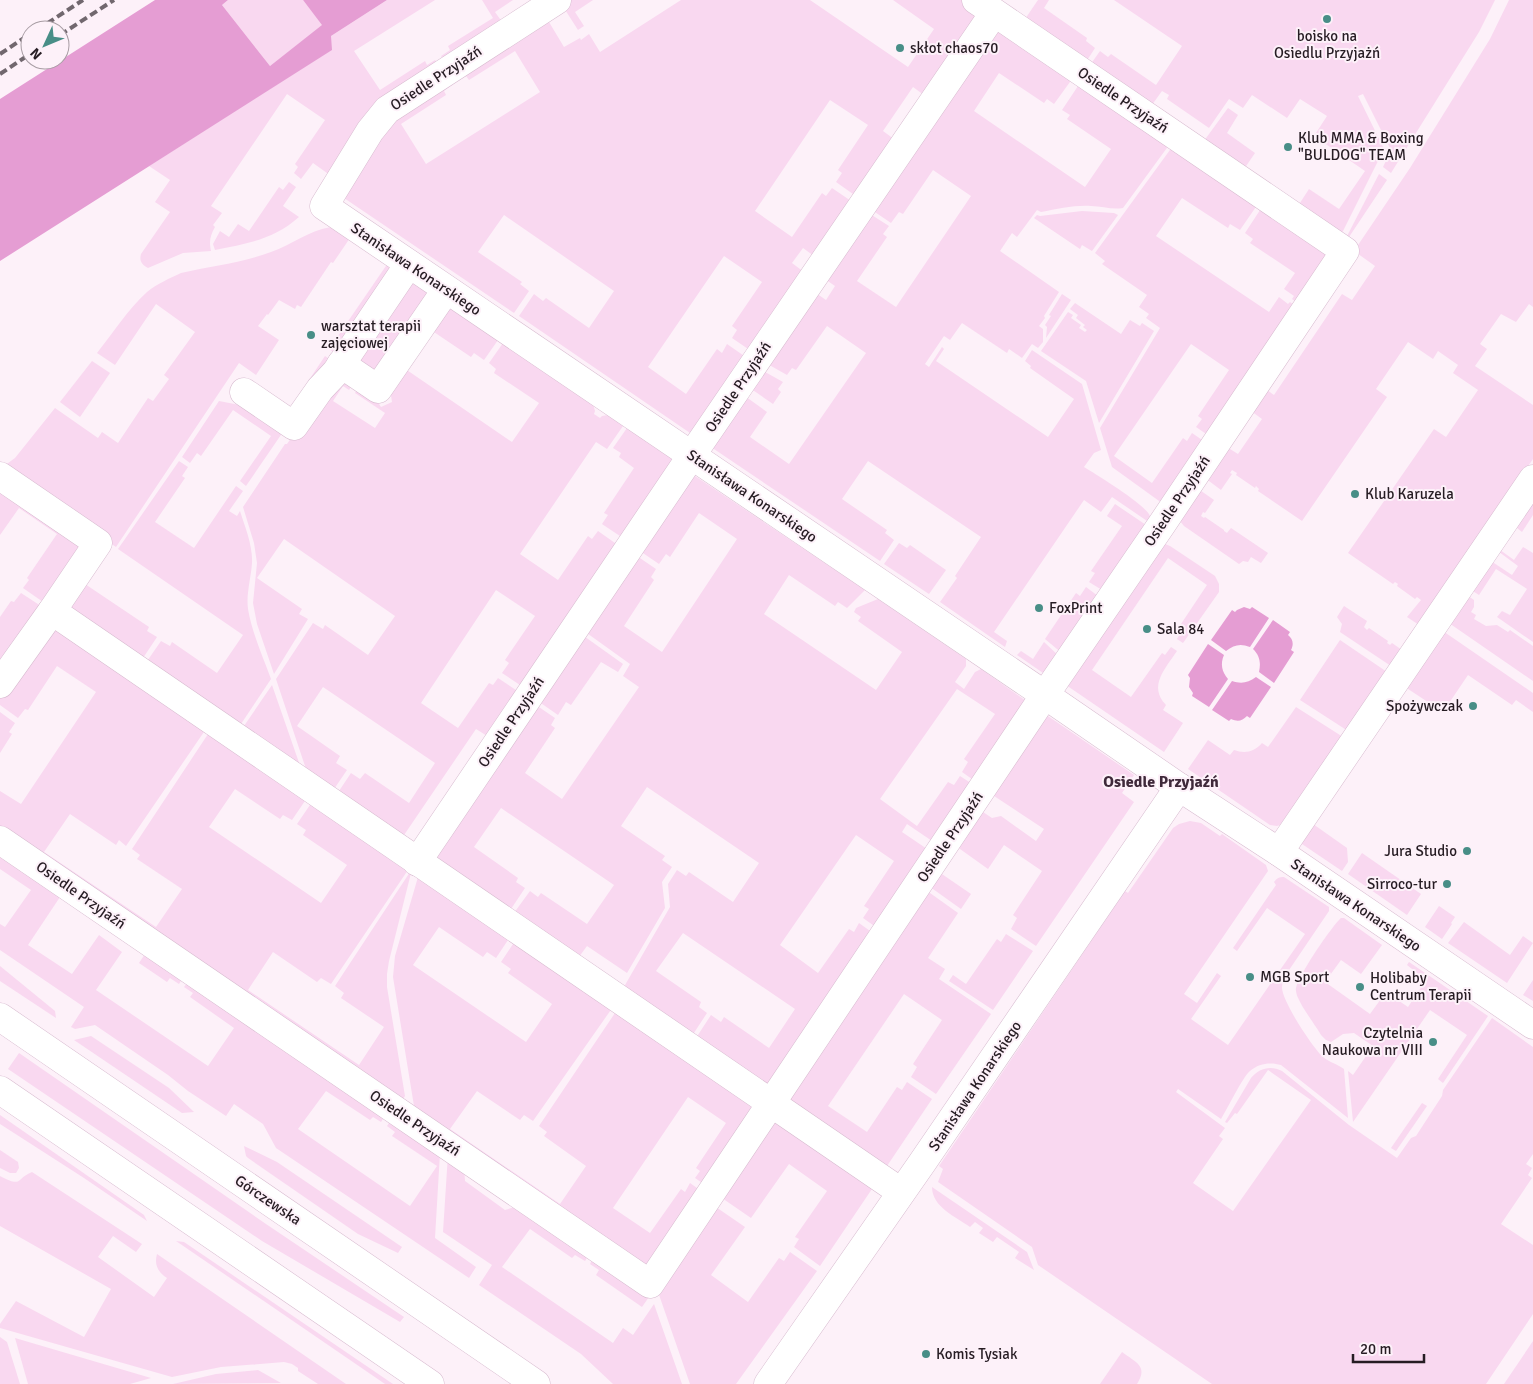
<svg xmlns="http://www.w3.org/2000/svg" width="1533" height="1384" font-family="Signika,sans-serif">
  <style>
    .green { fill: #f9d8f0 }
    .forest { fill: #e59dd3 }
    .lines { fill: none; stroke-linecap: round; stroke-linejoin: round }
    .minor-casing { stroke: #d8bcd0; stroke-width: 29 }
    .secondary-casing { stroke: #d8bcd0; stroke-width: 29 }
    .minor { stroke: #fff; stroke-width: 28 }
    .secondary { stroke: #fff; stroke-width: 28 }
    .rail { stroke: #71676e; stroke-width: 4; stroke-dasharray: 8 4; stroke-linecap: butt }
    .poi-dot { fill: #488e87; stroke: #fdf1f9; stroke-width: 2 }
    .labels { text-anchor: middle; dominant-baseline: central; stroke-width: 4; stroke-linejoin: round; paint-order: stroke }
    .poi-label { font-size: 15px; fill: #261c23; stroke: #fdf1f9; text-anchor: start }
    .street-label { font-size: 15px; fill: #261c23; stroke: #fdf1f9 }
    .neighbourhood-label { font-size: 16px; font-weight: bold; fill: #3f293a; stroke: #fdf1f9 }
  </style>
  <rect width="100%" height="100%" fill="#fdf1f9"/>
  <!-- green -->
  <g class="green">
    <polygon points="228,0 303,0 323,25 270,66 222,5"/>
    <path d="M387,0H435L354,51L380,90L425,61L427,65L435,60L440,68L334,178L313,163L301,179L294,173L298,167L295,164L325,120L287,94L211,206L222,213L213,225L215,227C210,236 209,241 211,251L183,253L148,268C142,265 139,261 141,254L170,212L155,202L170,180L149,166L331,50V36Z"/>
    <polygon points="482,0 513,0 495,12 505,26 447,64 441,56 450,50 448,46 493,18"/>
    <polygon points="569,0 593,0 575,12 584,26 578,30 562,5"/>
    <polygon points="681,0 810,0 908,67 934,29 893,0 964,0 972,6 976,19 928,98 913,87 883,131 898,142 860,199 836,182 842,173 838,170 868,125 830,100 755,211 792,237 822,193 826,196 832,188 854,203 818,259 803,248 792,263 808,275 754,353 732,338 737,330 732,326 762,282 724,256 648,367 686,394 717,349 722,353 727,344 750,360 693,435 519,316 534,294 543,301 546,298 589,328 614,291 504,215 478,252 522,282 520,284 529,291 514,313 344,198 378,130 448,79 452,85 444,91 446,95 401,124 426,164 540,92 515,51 469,80 466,76 458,81 454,75 528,27 532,33 549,22 564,47 580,38 581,40 589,34 600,52"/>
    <polygon points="1038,0 1049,0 1044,8 1087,38 1086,41 1095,48 1084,65 1023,22"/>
    <polygon points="1114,0 1495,0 1479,32 1391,173 1383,167 1391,150 1363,94 1358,96 1384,149 1339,239 1296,209 1309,189 1339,209 1365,171 1314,136 1327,116 1300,99 1287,118 1252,95 1243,108 1229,99 1209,128 1167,99 1169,95 1162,91 1149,109 1088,68 1100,51 1108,57 1111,54 1156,85 1182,46"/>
    <polygon points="1509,0 1533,0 1533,307 1529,304 1516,322 1501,314 1480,344 1487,349 1475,366 1533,405 1533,459 1419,625 1407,617 1421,600 1417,597 1415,599 1397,586 1398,584 1395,582 1393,584 1348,553 1434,429 1446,437 1478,390 1453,373 1458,365 1438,351 1433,359 1408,342 1376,389 1387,397 1302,521 1258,491 1259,489 1256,486 1255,488 1236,475 1237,473 1232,470 1230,473 1232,474 1221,490 1201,475 1222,444 1238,454 1262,419 1247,408 1261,386 1274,395 1342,294 1352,300 1375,266 1354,251 1410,168 1490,39"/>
    <path d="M996,31H1002L1075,75L1054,104L1047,99L1044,103L999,73L974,111L1085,187L1111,149L1067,119L1070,115L1062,110L1082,80L1172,141L1123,208C1112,210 1102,206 1091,206C1074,205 1058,209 1041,212L1037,210L1017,237L1012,233L1000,251L1059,292L1044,316L1045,318L1039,326L1043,329V342L1038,348L1032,344L1022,358L1009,349L1007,353L962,323L950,340L944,336L925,364L929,367L942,347L944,349L936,361L1048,437L1074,399L1030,368L1031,366L1025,361L1032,350L1082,384L1101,450L1094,453L1084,467C1097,475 1145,504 1150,516C1151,518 1150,521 1150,523L1112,497L1101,512L1084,500L994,632L1007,641L1005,647L940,602L957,578L955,576L981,537L868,461L842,499L887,530L885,533L894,540L880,561L711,447L742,394L767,412L750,437L789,464L866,353L827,326L796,370L792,368L787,375L764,362L813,291L826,300L835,286L822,277L867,212L889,226L883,234L887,237L857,281L896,307L971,196L933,170L903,214L899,212L891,223L869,208Z"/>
    <polygon points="1228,108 1238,115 1227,133 1255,153 1242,172 1201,145"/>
    <polygon points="1175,143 1260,201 1240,230 1230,224 1228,228 1182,198 1156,236 1269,312 1279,297 1288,304 1290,302 1299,309 1212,438 1196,427 1202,419 1198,416 1229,370 1191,344 1114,456 1152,483 1183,438 1187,441 1192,433 1208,444 1166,506 1112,467 1100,428 1160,328 1146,318 1149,314 1139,307 1147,295 1102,264 1105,261 1095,253"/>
    <polygon points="1379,174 1387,180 1345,243 1344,242"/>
    <path d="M289,182L296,187L283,206L299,217C273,240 248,243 215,250L213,244L220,231L229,237L238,224L249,231L279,187L283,190Z"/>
    <polygon points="1264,204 1324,250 1326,256 1301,305 1292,299 1294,296 1284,289 1295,273 1250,243 1253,239 1245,233"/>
    <polygon points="1082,211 1114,213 1118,215 1092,251 1082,245 1080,249 1034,218 1037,215 1040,216"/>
    <path d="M331,227L350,238L333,263L331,262L301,307L297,305L295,309L279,300L268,315L267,314L258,326L279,340L256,375L239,363L116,547L11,476L4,466L15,458L55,408L98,438L102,432L118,443L148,398L153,401L169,379L164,375L195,332L156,304L115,365L97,353C113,333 128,309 147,292C157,284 170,278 181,273C211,266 242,263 271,252C292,245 309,230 331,227Z"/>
    <polygon points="388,263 390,274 339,356 329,349"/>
    <polygon points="412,281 430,289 377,376 356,358"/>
    <polygon points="1062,294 1071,300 1046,338 1047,327 1045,325 1051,316 1049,315"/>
    <polygon points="1075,303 1121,334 1130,320 1140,326 1142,323 1154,331 1099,423 1086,381 1041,351 1068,312 1073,315 1071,318 1081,325 1079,328 1085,332 1087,330 1083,327 1085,325 1076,318 1078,315 1070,309"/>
    <polygon points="442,307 451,308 498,340 484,360 474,353 471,357 428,328"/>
    <polygon points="503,343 593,404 595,411 594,414 600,418 602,416 608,415 623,426 607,449 596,442 520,554 558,580 588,536 592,539 598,531 615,543 617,547 526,689 502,673 509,663 505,660 535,616 496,590 421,703 458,728 489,683 493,685 498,678 522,694 492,739 476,729 400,841 335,797 351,773 360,779 365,773 409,803 435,763 323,687 297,726 340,756 336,763 347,770 330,795 310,781 276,679 313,623 323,629 325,625 368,655 395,616 284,539 257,578 302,609 299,614 308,619 274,674 257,624 253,603 257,563 254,543 243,507 285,444 287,444 298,428 340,376 355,381 349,390 343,386 333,401 375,428 385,413 355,393 360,385 377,401 381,407 392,402 389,383 401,366 512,442 539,403 494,373 496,369 489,363"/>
    <polygon points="325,356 335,363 291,407"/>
    <polygon points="92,361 110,373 80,417 60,402"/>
    <polygon points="760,369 783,382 778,389 781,392 773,404 747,386"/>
    <polygon points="219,401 255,408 285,429 246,486 240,481 271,436 233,410 201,456 197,453 190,463 182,457"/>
    <polygon points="627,428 675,461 623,538 602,524 608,515 604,513 634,468 619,457 621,453 613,448"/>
    <path d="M179,461L188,467L182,476L185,478L155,522L194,548L236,486L243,491L229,511L237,516L240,511C245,527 253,546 252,563C251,578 246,594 248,609C252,633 263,657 271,679L237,730L143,667L161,641L170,646L172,642L217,673L243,635L118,549Z"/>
    <polygon points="691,474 695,476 865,590 847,608 838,602 835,606 789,575 764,614 876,690 902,652 858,621 861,617 854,612 856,608 878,599 966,659 966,666 955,682 964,689 975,672 981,669 1029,703 979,784 962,772 968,762 964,759 995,714 957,689 880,799 917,826 948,782 954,785 960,776 977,787 935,843 907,824 902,832 933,853 880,930 863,918 869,909 864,906 894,861 856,835 780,945 818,973 849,929 854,932 859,923 877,936 772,1088 694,1041 711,1015 721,1022 724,1017 769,1048 795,1009 683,933 656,971 701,1002 699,1007 707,1013 690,1039 621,992 670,907 668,884 677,870 686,876 689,872 733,902 759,863 647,787 621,826 665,856 662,860 672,867 662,882 665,908 627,973 587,946 576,961 511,917 530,891 538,897 541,893 587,924 614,885 501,808 474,847 518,878 516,882 525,888 507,915 437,860 436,847 533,703 555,718 551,725 555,728 525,773 562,799 639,687 623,676 630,664 584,631 634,554 656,569 651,577 654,580 624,626 662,652 737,539 699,513 670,557 666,554 659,564 637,549"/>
    <polygon points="0,486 82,545 46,604 23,588 29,580 27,578 57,534 19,508 0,535"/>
    <polygon points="1194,486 1214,500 1205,513 1203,512 1201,516 1204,518 1205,517 1224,530 1224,531 1227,533 1231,528 1268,553 1261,563 1251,557 1248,562 1243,561 1239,564 1184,526 1180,521"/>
    <polygon points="1533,493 1533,515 1522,532 1512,524"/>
    <polygon points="1115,504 1149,527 1102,590 1089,582 1095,573 1091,571 1122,526 1107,516"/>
    <polygon points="899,543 907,548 910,545 946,570 929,594 884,564"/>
    <path d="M1165,544L1170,546L1215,576L1219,584V592L1183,643L1177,639L1181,632L1177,630L1207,585L1168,558L1092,670L1131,697L1162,653L1165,655L1171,647L1177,651C1165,669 1148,686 1166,705L1163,710L1183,723L1164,752L1066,685Z"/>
    <polygon points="1496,547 1514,560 1523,547 1533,553 1533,642 1497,617 1502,611 1510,615 1527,589 1496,569 1479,595 1468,588 1488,559 1512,575 1518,566 1495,549"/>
    <polygon points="82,582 149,627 147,631 157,637 139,664 70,609"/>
    <polygon points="1086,587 1098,596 1063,654 1045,639 1076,593 1080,596"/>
    <polygon points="21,593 44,608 0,670 0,617 11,601 14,602"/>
    <polygon points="1464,593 1474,600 1474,607 1471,612 1476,615 1474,619 1486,626 1497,625 1508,632 1510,630 1533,646 1533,681 1446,621"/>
    <polygon points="1344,606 1367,621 1364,627 1367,630 1369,628 1388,641 1387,643 1390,645 1392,643 1402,650 1391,666 1340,632 1342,624 1337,617"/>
    <polygon points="57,628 208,726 126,846 119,840 116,845 70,814 44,852 156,927 182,889 137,859 140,855 132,849 212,728 309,795 292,820 283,815 280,819 235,789 209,827 321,903 347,865 303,835 306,830 297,824 314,799 410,867 331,984 321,978 317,982 273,952 248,990 359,1065 384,1027 341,998 344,993 335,986 412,869 389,961 387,974 387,987 405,1096 403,1099 0,833 0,791 21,804 96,692 57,666 28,710 25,709 18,718 0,705 0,698 47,632"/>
    <polygon points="1440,629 1533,693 1533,712 1516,700 1512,705 1468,675 1443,712 1402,685"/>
    <polygon points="581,634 623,664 618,672 601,662 571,705 566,702 558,715 535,699"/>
    <polygon points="1340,640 1387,672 1348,731 1300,700"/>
    <polygon points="1044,642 1061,658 1046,675 1017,655 1021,651 1033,659"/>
    <polygon points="272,685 304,777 262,748 267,741 244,726"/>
    <path d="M1296,707L1343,737L1280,825L1277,826L1270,825L1188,769L1208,740L1230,755L1234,750C1245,754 1254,752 1262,743L1268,747Z"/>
    <polygon points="0,712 15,723 9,732 12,734 0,753"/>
    <polygon points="1045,714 1134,775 1122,793 1134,802 1036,946 1011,929 1017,918 1013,915 1042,871 1004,845 988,869 953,844 977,808 992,818 1001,816 1036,841 1044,829 988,792"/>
    <path d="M1190,821L1201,823L1220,836L1222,834L1266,865L1268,871L1184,994L1197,1003L1217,973L1221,976L1191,1019L1228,1045L1305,934L1267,908L1237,951L1233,948L1276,885L1274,882C1277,878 1279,877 1284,877L1329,907V911L1285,976C1284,980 1282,984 1282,987C1281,1000 1313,1048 1323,1057C1329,1062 1337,1064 1344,1069L1348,1118L1281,1065C1271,1062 1259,1063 1250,1071C1242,1078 1228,1108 1221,1119L1178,1089L1176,1092L1225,1128L1219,1136L1223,1139L1193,1183L1233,1211L1311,1100L1268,1070L1237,1114L1235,1113L1227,1123L1225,1122L1251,1078C1259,1068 1271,1065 1282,1071L1349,1125L1397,1158L1411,1138L1416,1136L1442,1096L1443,1090L1492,1018L1533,1047V1154L1526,1164L1532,1168L1528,1175L1532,1178L1501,1224L1533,1245V1314L1486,1384H1212L1038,1265L1032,1247L938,1182L943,1169L939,1166L1125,891L1128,893L1173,828L1179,824Z"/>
    <polygon points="1313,824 1347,848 1348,862 1342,871 1299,842"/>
    <polygon points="0,848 64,891 28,945 72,974 99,935 122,952 96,990 208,1066 234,1028 190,997 193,993 184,987 191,978 387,1113 381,1122 373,1117 370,1120 326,1091 298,1129 410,1206 437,1166 392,1136 395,1132 387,1126 393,1117 440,1153 435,1238 476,1267 469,1278 276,1148 263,1124 234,1104 226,1116 188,1091 168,1075 95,1025 75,1029 71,1027 84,1007 0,950 0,924 5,927 31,890 0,869"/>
    <polygon points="1362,853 1421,894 1407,915 1348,874"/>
    <polygon points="936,870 971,894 961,909 926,884"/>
    <polygon points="418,877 512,934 496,958 487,952 483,957 439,927 413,965 526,1042 552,1004 508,973 511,969 501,962 517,938 615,1004 533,1121 524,1115 520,1120 477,1091 450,1129 560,1204 586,1166 544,1136 547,1132 539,1126 619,1007 755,1102 708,1187 695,1178 700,1171 696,1168 726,1123 688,1097 613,1208 650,1233 681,1189 685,1192 690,1183 704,1193 645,1268 428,1124 414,1106 393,977 395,956"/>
    <polygon points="923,888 958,913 928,958 945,969 939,979 991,1014 936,1094 911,1077 917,1067 913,1064 942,1020 904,994 828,1106 867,1132 897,1087 902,1090 907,1082 932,1099 887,1166 791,1107 787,1094"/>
    <polygon points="1439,906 1455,917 1451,923 1452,924 1442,939 1425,927"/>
    <path d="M1341,918H1344L1382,945L1361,974L1341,960L1325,982L1370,1014L1386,992L1408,1007L1426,980L1407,965L1409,962L1488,1016L1443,1083L1438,1079L1467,1035L1430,1010L1353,1122L1348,1071L1353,1075L1373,1046L1354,1033L1343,1034L1331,1042L1326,1040L1321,1035C1315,1024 1297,1002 1296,991C1294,981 1332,926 1341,918Z"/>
    <polygon points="1464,922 1510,955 1523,936 1533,943 1507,983 1448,943"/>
    <polygon points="1006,934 1033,951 993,1010 949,981 953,975 966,984 997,939 1001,942"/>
    <polygon points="145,954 185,974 179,984 170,978 167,982 139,963"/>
    <polygon points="0,966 55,1011 56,1018 0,981"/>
    <polygon points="1533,980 1533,1001 1523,995"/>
    <polygon points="91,1036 169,1088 194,1112 182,1113 74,1040"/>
    <polygon points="19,1053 266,1224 404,1317 400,1322 262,1241 8,1069"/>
    <polygon points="1422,1103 1427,1106 1396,1151 1391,1148"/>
    <polygon points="0,1115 144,1215 147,1221 84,1178 0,1124"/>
    <polygon points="773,1119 876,1183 820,1266 794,1247 799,1239 795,1237 827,1191 789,1164 751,1218 719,1196"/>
    <polygon points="244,1146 277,1162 402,1247 398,1253 358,1234 248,1158 246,1156"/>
    <polygon points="0,1150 18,1162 19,1168 16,1173 10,1173 0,1168"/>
    <polygon points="448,1154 464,1166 465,1181 505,1210 522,1205 591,1252 585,1261 575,1255 572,1258 530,1229 502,1267 613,1343 623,1328 633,1335 654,1304 682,1384 613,1384 581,1354 479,1285 492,1265 443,1232"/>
    <path d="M32,1172L142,1244L136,1252L113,1236L98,1257L154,1297L167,1278C158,1272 154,1265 157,1254L346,1384H318L298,1371V1368L292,1364L284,1362L221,1367L172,1377L0,1328V1324L16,1301L84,1337L111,1289L0,1226V1176C23,1188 15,1179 32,1172Z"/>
    <path d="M932,1187L1027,1252L1034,1270L1015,1258L1019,1252L997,1237L993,1242L979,1233L983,1228L975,1222L970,1227C956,1217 932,1207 932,1187Z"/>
    <polygon points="713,1205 745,1227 711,1275 748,1302 779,1258 784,1261 790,1252 817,1271 736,1384 690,1384 657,1289"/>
    <polygon points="176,1241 184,1242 393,1384 385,1384"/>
    <polygon points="595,1255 651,1294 642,1307 596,1275 599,1270 590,1264"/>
    <polygon points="0,1337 7,1342 20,1384 0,1384"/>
    <polygon points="15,1338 151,1378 130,1384 28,1384"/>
    <polygon points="1533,1341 1533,1384 1504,1384"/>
    <path d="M1122,1352C1135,1362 1149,1366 1137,1384H1100Z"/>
    <polygon points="258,1370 281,1383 173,1384 216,1374"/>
  </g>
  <!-- forest -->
  <g class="forest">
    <polygon points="155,0 228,0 222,5 270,66 322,25 303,0 387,0 331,36 332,50 0,261 0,99"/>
    <path d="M1244,607L1250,609L1252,607L1269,618L1250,647C1240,643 1234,645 1226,651L1211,640L1232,610L1235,612L1237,610Z"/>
    <path d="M1273,620L1290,632L1288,635C1293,639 1294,644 1291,650L1294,652L1274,683L1259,672C1261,663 1260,656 1253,649Z"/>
    <path d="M1208,644L1224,655C1220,664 1222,672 1228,679L1209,707L1192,696L1193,693L1189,687L1190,678L1188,675Z"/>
    <path d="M1256,677L1271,687L1250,718L1247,716C1242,721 1238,722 1231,719L1229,721L1212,710L1232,681C1241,684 1248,683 1256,677Z"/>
  </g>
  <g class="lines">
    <defs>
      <g id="minor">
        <polyline points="557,0 387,110 370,131 324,206 1045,695 1179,787 1279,852 1533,1025"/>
        <polyline points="341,364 378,389 446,290"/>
        <polyline points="244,392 294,426 320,389 336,372 409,264"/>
        <polyline points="0,476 98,543 52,611 901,1192"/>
        <polyline points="0,684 52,611"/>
        <polyline points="0,840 650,1284 1038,705 1162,524 1345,251 976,0"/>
        <polyline points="1279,852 1533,479"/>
        <polyline points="417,862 700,443 994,13"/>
        <polyline points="768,1384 922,1163 1179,787"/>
      </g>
      <g id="secondary">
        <polyline points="0,1017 536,1384"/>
        <polyline points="0,1090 430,1384"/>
      </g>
    </defs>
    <!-- minor casing -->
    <use href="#minor" class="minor-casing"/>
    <!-- secondary casing -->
    <use href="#secondary" class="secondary-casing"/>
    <!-- minor -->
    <use href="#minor" class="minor"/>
    <!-- secondary -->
    <use href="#secondary" class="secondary"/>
    <!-- rail -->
    <g class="rail">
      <polyline points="37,30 83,0"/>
      <polyline points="60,35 114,0"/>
      <polyline points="0,54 30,34"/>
      <polyline points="0,74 30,54"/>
    </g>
  </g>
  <!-- markers -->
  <g class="poi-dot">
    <circle cx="1327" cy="19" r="5"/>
    <circle cx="900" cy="48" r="5"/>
    <circle cx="1288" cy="147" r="5"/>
    <circle cx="311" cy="335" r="5"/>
    <circle cx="1355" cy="494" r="5"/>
    <circle cx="1039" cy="608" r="5"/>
    <circle cx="1147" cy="629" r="5"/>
    <circle cx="1473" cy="706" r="5"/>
    <circle cx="1467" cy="851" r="5"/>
    <circle cx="1447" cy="884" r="5"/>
    <circle cx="1250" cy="977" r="5"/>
    <circle cx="1360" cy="987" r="5"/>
    <circle cx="1433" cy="1042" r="5"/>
    <circle cx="926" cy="1354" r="5"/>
  </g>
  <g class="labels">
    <!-- poi labels -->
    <g class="poi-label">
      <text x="1327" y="36" text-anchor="middle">boisko na<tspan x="1327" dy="17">Osiedlu Przyjażń</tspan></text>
      <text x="910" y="48">skłot chaos70</text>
      <text x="1298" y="138">Klub MMA &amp; Boxing<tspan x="1298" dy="17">"BULDOG" TEAM</tspan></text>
      <text x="321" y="326">warsztat terapii<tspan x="321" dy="17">zajęciowej</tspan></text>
      <text x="1365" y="494">Klub Karuzela</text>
      <text x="1049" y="608">FoxPrint</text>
      <text x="1157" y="629">Sala 84</text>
      <text x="1463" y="706" text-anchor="end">Spożywczak</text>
      <text x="1457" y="851" text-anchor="end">Jura Studio</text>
      <text x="1437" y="884" text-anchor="end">Sirroco-tur</text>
      <text x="1260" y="977">MGB Sport</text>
      <text x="1370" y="978">Holibaby<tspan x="1370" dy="17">Centrum Terapii</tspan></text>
      <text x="1423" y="1033" text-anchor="end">Czytelnia<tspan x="1423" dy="17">Naukowa nr VIII</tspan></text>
      <text x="936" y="1354">Komis Tysiak</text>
    </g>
    <!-- street labels -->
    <g class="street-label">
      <text transform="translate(436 78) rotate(-33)">Osiedle Przyjaźń</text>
      <text transform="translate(1123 100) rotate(34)">Osiedle Przyjaźń</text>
      <text transform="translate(416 269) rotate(34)">Stanisława Konarskiego</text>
      <text transform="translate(738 387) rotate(-56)">Osiedle Przyjaźń</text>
      <text transform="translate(752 496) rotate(34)">Stanisława Konarskiego</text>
      <text transform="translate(1177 501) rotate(-56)">Osiedle Przyjaźń</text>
      <text transform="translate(511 722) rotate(-56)">Osiedle Przyjaźń</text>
      <text transform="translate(950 837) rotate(-56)">Osiedle Przyjaźń</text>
      <text transform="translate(81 895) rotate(35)">Osiedle Przyjaźń</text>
      <text transform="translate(1356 905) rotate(34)">Stanisława Konarskiego</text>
      <text transform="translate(975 1086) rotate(-56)">Stanisława Konarskiego</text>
      <text transform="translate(415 1123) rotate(34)">Osiedle Przyjaźń</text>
      <text transform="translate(268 1200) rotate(34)">Górczewska</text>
    </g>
    <!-- neighbourhood labels -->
    <g class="neighbourhood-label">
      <text x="1161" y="782">Osiedle Przyjaźń</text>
    </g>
  </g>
  <!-- north arrow -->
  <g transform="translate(45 45) rotate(226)"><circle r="24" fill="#fdf1f9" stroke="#a79ca3"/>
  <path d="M0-4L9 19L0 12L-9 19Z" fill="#488e87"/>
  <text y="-8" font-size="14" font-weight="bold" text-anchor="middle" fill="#261c23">N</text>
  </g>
  <!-- scale -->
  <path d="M1353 1354v8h71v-8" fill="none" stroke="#261c23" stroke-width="2.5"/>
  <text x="1360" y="1354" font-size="15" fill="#261c23" stroke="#fdf1f9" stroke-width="4" paint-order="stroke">20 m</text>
</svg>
